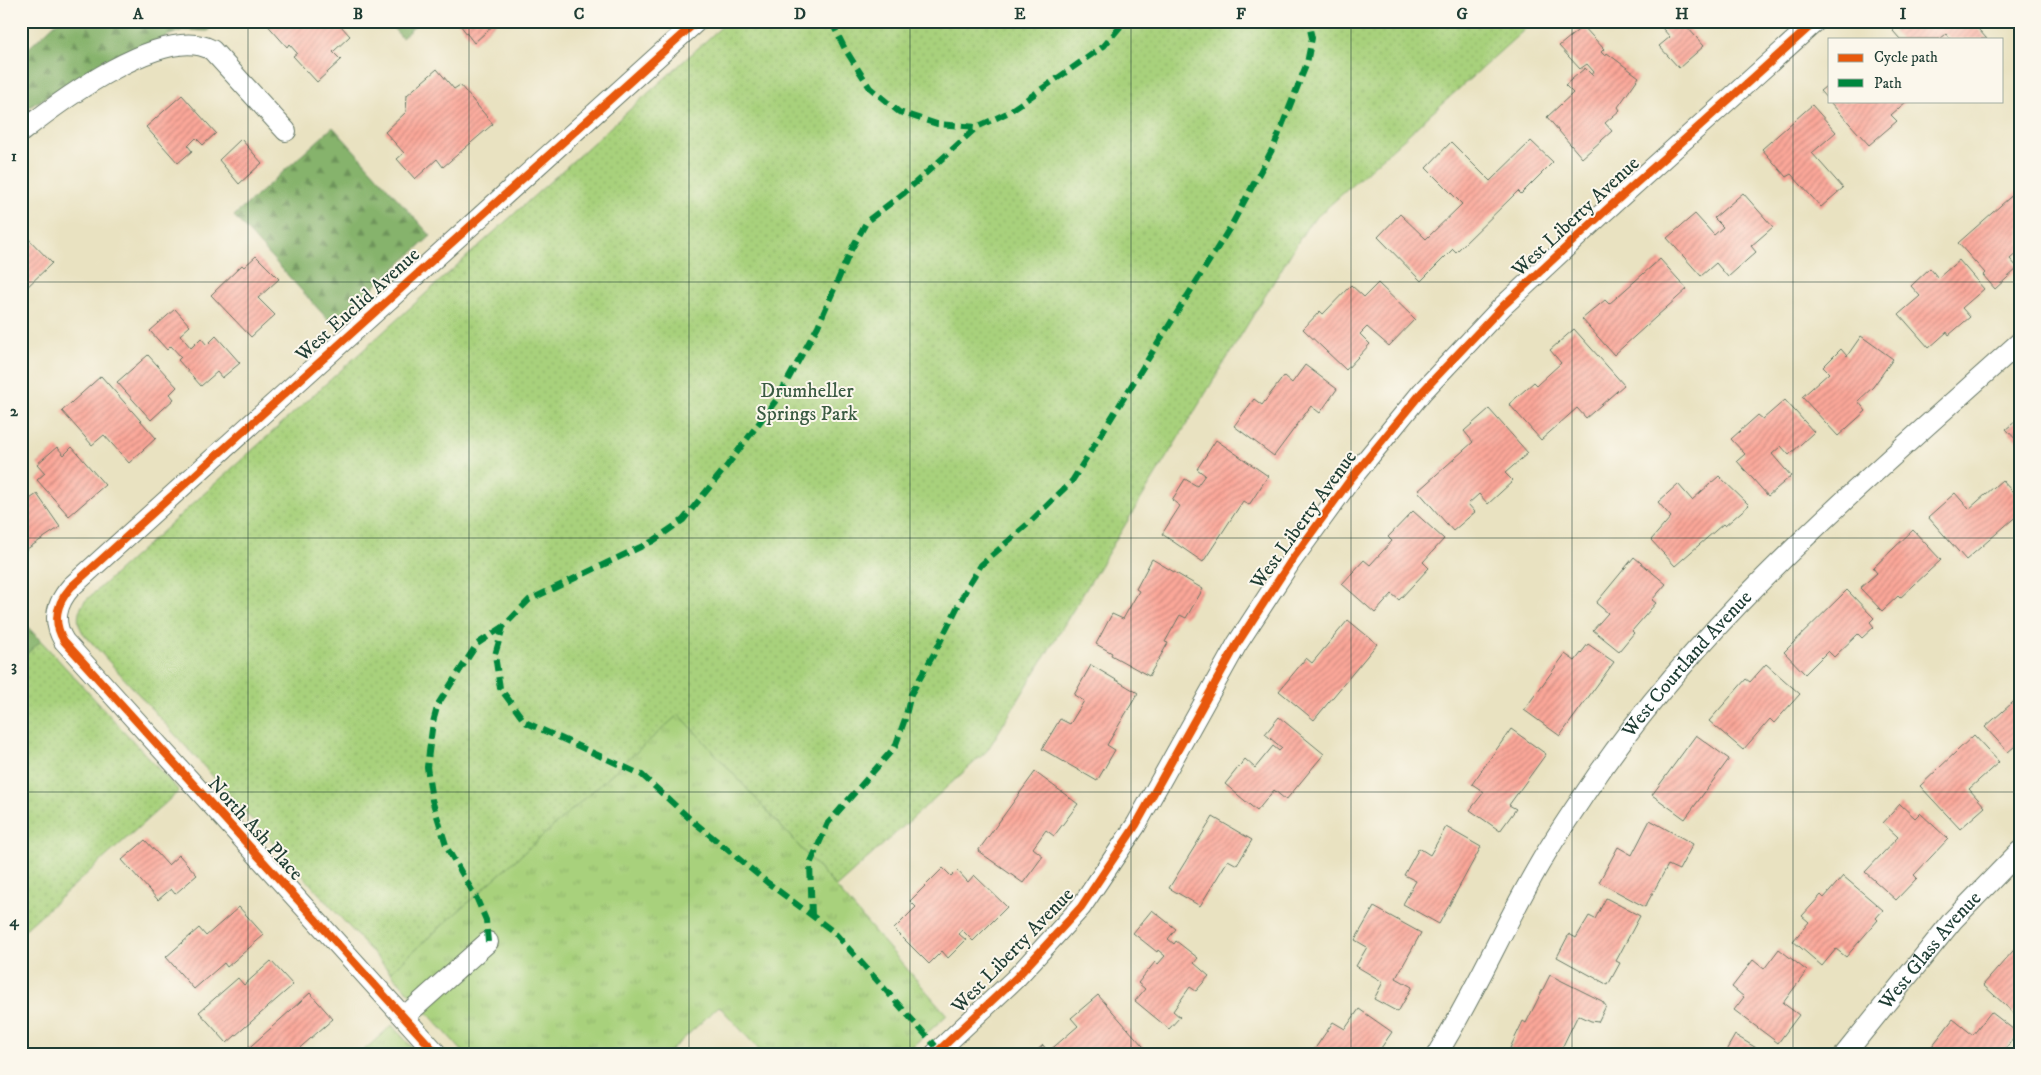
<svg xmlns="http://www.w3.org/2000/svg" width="2041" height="1075" font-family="'IM FELL DW Pica',serif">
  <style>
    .grass { fill: url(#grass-tufts); stroke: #648758 }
    .forest { fill: url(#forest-firs); stroke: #527850 }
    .park { fill: url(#park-dots); stroke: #648758 }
    .building { fill: url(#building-hatch) }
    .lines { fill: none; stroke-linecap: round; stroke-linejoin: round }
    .minor-casing { stroke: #667765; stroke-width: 22 }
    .minor { stroke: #fff; stroke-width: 20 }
    .quiet { stroke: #00873e; stroke-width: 6; stroke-dasharray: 12 6; stroke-linecap: butt }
    .cycleway-casing { stroke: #fbf7ec; stroke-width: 11 }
    .cycleway { stroke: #e8590c; stroke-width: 8 }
    .grid { fill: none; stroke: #1f3d34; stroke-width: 1; stroke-opacity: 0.55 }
    .labels { text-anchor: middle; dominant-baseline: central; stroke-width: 4; stroke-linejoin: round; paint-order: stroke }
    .street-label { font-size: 20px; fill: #1f3d34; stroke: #fbf7ec }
    .park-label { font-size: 20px; fill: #3a5b42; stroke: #fbf7ec }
    .neatline { fill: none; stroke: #1f3d34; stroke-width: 2 }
    .grid-label { font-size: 16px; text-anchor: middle; font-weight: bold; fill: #1f3d34 }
  </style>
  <defs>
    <pattern id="grass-tufts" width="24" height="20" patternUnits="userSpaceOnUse" patternTransform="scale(1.25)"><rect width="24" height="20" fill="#a8d17c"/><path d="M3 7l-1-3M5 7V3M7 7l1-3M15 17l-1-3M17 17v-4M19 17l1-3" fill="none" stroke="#90b46c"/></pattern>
    <pattern id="forest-firs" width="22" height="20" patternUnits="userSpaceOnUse" patternTransform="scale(1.25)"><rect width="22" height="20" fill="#86b36c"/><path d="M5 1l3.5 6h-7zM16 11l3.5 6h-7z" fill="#6d935a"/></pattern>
    <pattern id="park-dots" width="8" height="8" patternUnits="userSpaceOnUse" patternTransform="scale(1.25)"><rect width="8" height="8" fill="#a8d17c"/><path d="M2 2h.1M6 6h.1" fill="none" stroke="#90b46c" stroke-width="1.8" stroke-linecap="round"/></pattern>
    <pattern id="building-hatch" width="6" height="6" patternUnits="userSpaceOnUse" patternTransform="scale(1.25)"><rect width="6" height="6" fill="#fca799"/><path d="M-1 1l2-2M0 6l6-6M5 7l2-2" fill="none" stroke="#cb897e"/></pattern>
  </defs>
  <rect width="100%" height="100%" fill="#fbf7ec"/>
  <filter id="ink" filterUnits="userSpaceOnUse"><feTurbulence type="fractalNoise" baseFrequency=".02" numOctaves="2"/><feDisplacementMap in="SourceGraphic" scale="10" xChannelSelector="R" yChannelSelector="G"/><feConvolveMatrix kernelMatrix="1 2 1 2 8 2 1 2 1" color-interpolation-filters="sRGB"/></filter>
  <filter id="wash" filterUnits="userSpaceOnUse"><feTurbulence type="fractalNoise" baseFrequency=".0096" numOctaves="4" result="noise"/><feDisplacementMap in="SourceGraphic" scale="20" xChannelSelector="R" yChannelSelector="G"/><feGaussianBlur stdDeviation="1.12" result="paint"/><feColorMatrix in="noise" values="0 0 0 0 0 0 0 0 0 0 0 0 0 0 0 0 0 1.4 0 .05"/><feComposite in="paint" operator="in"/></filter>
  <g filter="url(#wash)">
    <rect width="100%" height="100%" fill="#e9e2c1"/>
    <!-- grass -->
    <g class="grass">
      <polygon points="679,713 836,887 947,1015 904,1054 763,1054 719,1006 667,1054 465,1054 390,972"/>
      <polygon points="392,1025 418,1054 360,1054"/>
    </g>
    <!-- forest -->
    <g class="forest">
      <polygon points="58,21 213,21 208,31 183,30 128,51 22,111 21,55"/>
      <polygon points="387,21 420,21 402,38"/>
      <polygon points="333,127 431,236 332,324 234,216"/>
      <polygon points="21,620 41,641 21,659"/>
    </g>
    <!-- park -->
    <g class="park">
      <path d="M728,21H1534L1309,224L987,751L836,887L679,714L390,972L83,633C76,621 77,612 85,601Z"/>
      <polygon points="41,641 179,791 21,933 21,659"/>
    </g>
    <g id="blocks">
      <!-- building -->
      <g class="building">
        <polygon points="264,21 345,21 340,25 350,36 333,52 341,60 317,82 293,56 297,53 289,44 287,47"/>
        <polygon points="457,21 498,21 474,43"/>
        <polygon points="1656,21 1696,21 1688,28 1704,46 1679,68 1659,46 1670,37"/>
        <polygon points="1903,21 1971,21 1987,39 1950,39 1946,34 1940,39 1900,39 1893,31"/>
        <polygon points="1583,26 1604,49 1601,52 1605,56 1607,53 1639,77 1618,107 1620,110 1605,123 1612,131 1582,158 1547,117 1573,93 1565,85 1585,68 1592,75 1594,72 1587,64 1580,69 1559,46"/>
        <polygon points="437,69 454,89 460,85 493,124 443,167 437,159 415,179 397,159 404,153 385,132 406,112 407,95"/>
        <polygon points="1830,83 1830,101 1907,101 1891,115 1897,121 1869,145 1820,91"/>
        <polygon points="182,95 216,133 203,145 196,138 188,146 192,151 178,163 146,127"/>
        <polygon points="1812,105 1836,132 1812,153 1843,188 1821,207 1791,174 1786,177 1762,149"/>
        <polygon points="241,139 262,163 239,184 219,160"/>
        <polygon points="1531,141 1553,162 1521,194 1518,191 1456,252 1453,249 1421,281 1378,237 1400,214 1426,239 1462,204 1426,168 1451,142 1490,181"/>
        <polygon points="2017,191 2020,195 2020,250 2010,259 2018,268 1995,289 1983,275 1985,273 1958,243"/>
        <polygon points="1743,193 1773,227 1751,246 1756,252 1728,277 1716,263 1701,276 1667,238 1695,214 1714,235 1723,227 1714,218"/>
        <polygon points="21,231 52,263 21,293"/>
        <polygon points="256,256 279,279 258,298 275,315 251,337 211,295 242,265 244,267"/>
        <polygon points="1660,259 1687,289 1614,355 1582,319 1605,300 1609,304"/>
        <polygon points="1959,260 1984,289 1962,308 1970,317 1949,335 1947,332 1929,348 1899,314 1920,296 1911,286 1930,268 1938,278"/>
        <polygon points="1378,283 1415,319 1389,346 1367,327 1360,334 1370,344 1346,370 1303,329 1320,311 1323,314 1351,285 1364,297"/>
        <polygon points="175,309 190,326 180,335 191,348 201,338 207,345 216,336 240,363 222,378 217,372 201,386 178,360 181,357 171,346 167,350 150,331"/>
        <polygon points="1574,329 1624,385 1586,418 1577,408 1541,440 1509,404 1534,382 1537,385 1561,363 1550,350"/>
        <polygon points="1861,336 1893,359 1873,387 1858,401 1866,411 1838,436 1802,397 1829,373 1823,367 1841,349 1847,356"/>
        <polygon points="148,355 177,387 170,394 174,399 151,420 117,382"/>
        <polygon points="1305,365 1337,389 1320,413 1311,406 1274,456 1234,426 1254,399 1262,405 1284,376 1292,383"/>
        <polygon points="101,376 156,438 129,463 104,435 92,445 62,411"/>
        <polygon points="1785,400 1814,432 1789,455 1781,446 1772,454 1791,476 1768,496 1737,461 1745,454 1731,439 1758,415 1763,419"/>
        <polygon points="1489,409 1528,453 1505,473 1513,481 1488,504 1479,494 1468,504 1475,512 1453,531 1418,491 1473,442 1464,431"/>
        <polygon points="2020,418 2020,444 2006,429"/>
        <polygon points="1216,440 1268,476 1249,505 1243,501 1203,562 1162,534 1180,506 1172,500 1185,479 1197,486 1205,475 1197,469"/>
        <polygon points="57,447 64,455 72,447 105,485 69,516 37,480 45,473 37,464"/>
        <polygon points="1719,476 1749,505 1725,526 1723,524 1675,566 1651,540 1671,517 1658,502 1678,484 1692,500"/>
        <polygon points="2002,480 2020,500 2020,513 1966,560 1928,517 1955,493 1969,509"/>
        <polygon points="37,494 60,527 21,553 21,505"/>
        <polygon points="1413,511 1444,539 1423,562 1429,568 1399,600 1392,594 1375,613 1342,584 1364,560 1370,565 1392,541 1388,537"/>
        <polygon points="1913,530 1941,560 1900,598 1898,596 1882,611 1860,588 1877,573 1873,568"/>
        <polygon points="1634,557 1666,584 1652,600 1656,603 1632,631 1634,633 1619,651 1593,630 1608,613 1596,603"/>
        <polygon points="1152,559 1203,589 1186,618 1180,615 1165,642 1168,643 1149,676 1111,655 1112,653 1096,644 1112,614 1123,619 1139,591 1136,589"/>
        <polygon points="1847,590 1874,618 1870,622 1874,627 1862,638 1858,634 1834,657 1828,651 1805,674 1784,652"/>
        <polygon points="1348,620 1377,644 1314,720 1279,691 1306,658 1312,663"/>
        <polygon points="1588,644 1614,662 1560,736 1524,710 1565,654 1575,661"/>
        <polygon points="1766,664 1800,694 1774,723 1770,719 1743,750 1709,721 1746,679 1750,682"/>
        <polygon points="1091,665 1138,693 1107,745 1115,750 1097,781 1042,749 1060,719 1070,724 1084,701 1074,695"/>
        <polygon points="2020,696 2020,742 2008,752 1985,727"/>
        <polygon points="1279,717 1324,754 1286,800 1274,790 1257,811 1225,784 1245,759 1255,768 1273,746 1279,751 1282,748 1265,734"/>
        <polygon points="1511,729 1546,754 1509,805 1516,809 1500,831 1470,810 1484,792 1472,784"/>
        <polygon points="1696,735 1729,759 1685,819 1652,795"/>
        <polygon points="1974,735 1999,762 1969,789 1985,807 1960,829 1920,786"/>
        <polygon points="1035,772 1078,804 1054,836 1046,830 1033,848 1043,856 1023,883 978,851"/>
        <polygon points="1900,804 1915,818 1920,813 1948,839 1914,875 1917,878 1896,900 1865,872 1898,837 1883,823"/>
        <polygon points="1213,817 1252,840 1237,865 1228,860 1200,906 1169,888"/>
        <polygon points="1650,820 1693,844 1679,870 1668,865 1645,907 1599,882 1618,847 1632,855"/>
        <polygon points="1446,827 1481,847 1439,924 1403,904 1416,881 1404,875 1419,848 1430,855"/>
        <polygon points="145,840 168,865 179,855 197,875 175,894 171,889 158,900 122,860"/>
        <polygon points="943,868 951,876 957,870 968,882 974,875 1007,907 973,941 962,930 959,934 966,940 948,958 942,951 929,964 894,929 916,907 910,901"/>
        <polygon points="1843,876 1883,910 1876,918 1878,920 1846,957 1836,949 1822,966 1793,941 1809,922 1802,916 1821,895 1824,898"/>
        <polygon points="1606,898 1640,916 1616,961 1620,963 1608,985 1557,957 1569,934 1576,938 1589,916 1595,919"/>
        <polygon points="239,907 264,935 227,967 224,963 194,989 166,957 199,928 206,936"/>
        <polygon points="1374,907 1421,933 1396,978 1412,987 1398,1012 1374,999 1383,982 1356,966 1367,947 1355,940"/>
        <polygon points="1152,910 1176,929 1168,939 1174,944 1176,941 1198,958 1194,963 1209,976 1196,991 1190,987 1173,1011 1180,1017 1169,1029 1135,1001 1145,989 1138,983 1155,962 1158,964 1165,956 1158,950 1157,952 1133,933"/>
        <polygon points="2020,943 2020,1008 2015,1014 1983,985"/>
        <polygon points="1779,949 1807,971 1783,1003 1799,1015 1778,1043 1734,1010 1744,997 1732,987 1753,960 1764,969"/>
        <polygon points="271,961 293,985 227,1043 199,1012 238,978 244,985"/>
        <polygon points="1550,975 1602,1001 1606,1006 1598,1022 1591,1021 1578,1015 1559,1054 1521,1054 1510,1048 1523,1021 1526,1023"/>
        <polygon points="310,993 333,1019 295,1052 296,1054 242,1054"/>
        <polygon points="1098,995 1150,1054 1033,1054 1043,1045 1048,1052 1078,1026 1071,1018"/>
        <polygon points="1359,1009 1392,1032 1377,1054 1320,1054 1314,1050 1333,1022 1345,1029"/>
        <polygon points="1991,1012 2018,1033 2001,1054 1934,1054 1929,1050 1953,1019 1973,1035"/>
        <polygon points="1735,1035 1766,1054 1724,1054"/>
      </g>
    </g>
  </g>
  <g filter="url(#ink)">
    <use href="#blocks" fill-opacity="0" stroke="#667765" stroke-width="1"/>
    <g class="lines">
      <defs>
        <g id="minor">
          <path d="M21,132C59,102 164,23 212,50L286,131"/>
          <polyline points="404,1017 488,942"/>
          <path d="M437,1054L64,641C52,621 56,604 71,587L697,21"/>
          <polyline points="935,1054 1016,978 1081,907 1136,825 1237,644 1291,561 1350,480 1422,392 1503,306 1605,211 1816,21"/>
          <path id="s1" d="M1437,1054C1475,993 1503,927 1539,865C1555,837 1574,810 1592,783C1708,612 1868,479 2020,342"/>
          <path id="s2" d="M1845,1054L1953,920L2020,851"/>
        </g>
      </defs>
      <!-- minor casing -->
      <use href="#minor" class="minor-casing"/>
      <!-- minor -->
      <use href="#minor" class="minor"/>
      <!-- quiet -->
      <g class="quiet">
        <polyline points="831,21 845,49 870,88 899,112 937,124 977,127 1007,113 1104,46 1125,21"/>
        <polyline points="812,916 810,864 828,823 895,747 905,719 911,694 935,652 969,584 981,565 1030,522 1072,481 1231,226 1274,146 1307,63 1312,38 1308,21"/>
        <polyline points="488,942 486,920 477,899 447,848 432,800 427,767 433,722 438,704 477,644 503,627"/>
        <polyline points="939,1050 834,932 768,883 689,818 642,775 525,722 500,688 495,655 503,627 529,600 653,541 683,520 726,467 777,399 818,326 851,250 867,221 904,193 977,127"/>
      </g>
      <defs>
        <g id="cycleway">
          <path d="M437,1054L64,641C52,621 56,604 71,587L697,21"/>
          <polyline points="935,1054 1016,978 1081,907 1136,825 1237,644 1291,561 1350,480 1422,392 1503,306 1605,211 1816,21"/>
        </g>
      </defs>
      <!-- cycleway casing -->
      <use href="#cycleway" class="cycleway-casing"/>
      <!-- cycleway -->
      <use href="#cycleway" class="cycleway"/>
    </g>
  </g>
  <!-- grid -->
  <path class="grid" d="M248,21V1054M469,21V1054M689,21V1054M910,21V1054M1131,21V1054M1351,21V1054M1572,21V1054M1793,21V1054M21,282H2020M21,538H2020M21,792H2020"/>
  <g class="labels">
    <!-- street labels -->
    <g class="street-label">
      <text transform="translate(1576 217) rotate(-43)">West Liberty Avenue</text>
      <text transform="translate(358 305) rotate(-42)">West Euclid Avenue</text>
      <text transform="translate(1304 520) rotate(-54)">West Liberty Avenue</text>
      <text stroke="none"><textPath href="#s1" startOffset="465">West Courtland Avenue</textPath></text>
      <text transform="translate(255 829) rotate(48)">North Ash Place</text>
      <text transform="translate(1013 951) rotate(-46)">West Liberty Avenue</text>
      <text stroke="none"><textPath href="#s2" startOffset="134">West Glass Avenue</textPath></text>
    </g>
    <!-- park labels -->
    <g class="park-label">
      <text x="807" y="391">Drumheller<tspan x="807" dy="23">Springs Park</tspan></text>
    </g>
  </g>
  <!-- margin -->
  <rect width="2041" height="1075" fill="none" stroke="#fbf7ec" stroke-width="55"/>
  <!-- legend -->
  <rect x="1828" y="38" width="175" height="65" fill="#fbf7ec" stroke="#a3ada2"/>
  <rect x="1838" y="54" width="25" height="8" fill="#e8590c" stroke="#a3ada2"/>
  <text x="1874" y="62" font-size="15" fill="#1f3d34">Cycle path</text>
  <rect x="1838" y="79" width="25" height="8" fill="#00873e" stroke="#a3ada2"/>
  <text x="1874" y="88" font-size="15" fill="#1f3d34">Path</text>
  <rect x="28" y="28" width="1986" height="1020" class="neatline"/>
  <g class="grid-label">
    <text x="138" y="19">A</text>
    <text x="358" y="19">B</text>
    <text x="579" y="19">C</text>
    <text x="800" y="19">D</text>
    <text x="1020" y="19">E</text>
    <text x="1241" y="19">F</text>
    <text x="1462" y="19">G</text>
    <text x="1682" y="19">H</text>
    <text x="1903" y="19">I</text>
    <text x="14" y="161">1</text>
    <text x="14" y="416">2</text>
    <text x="14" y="671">3</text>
    <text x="14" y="926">4</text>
  </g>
</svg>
